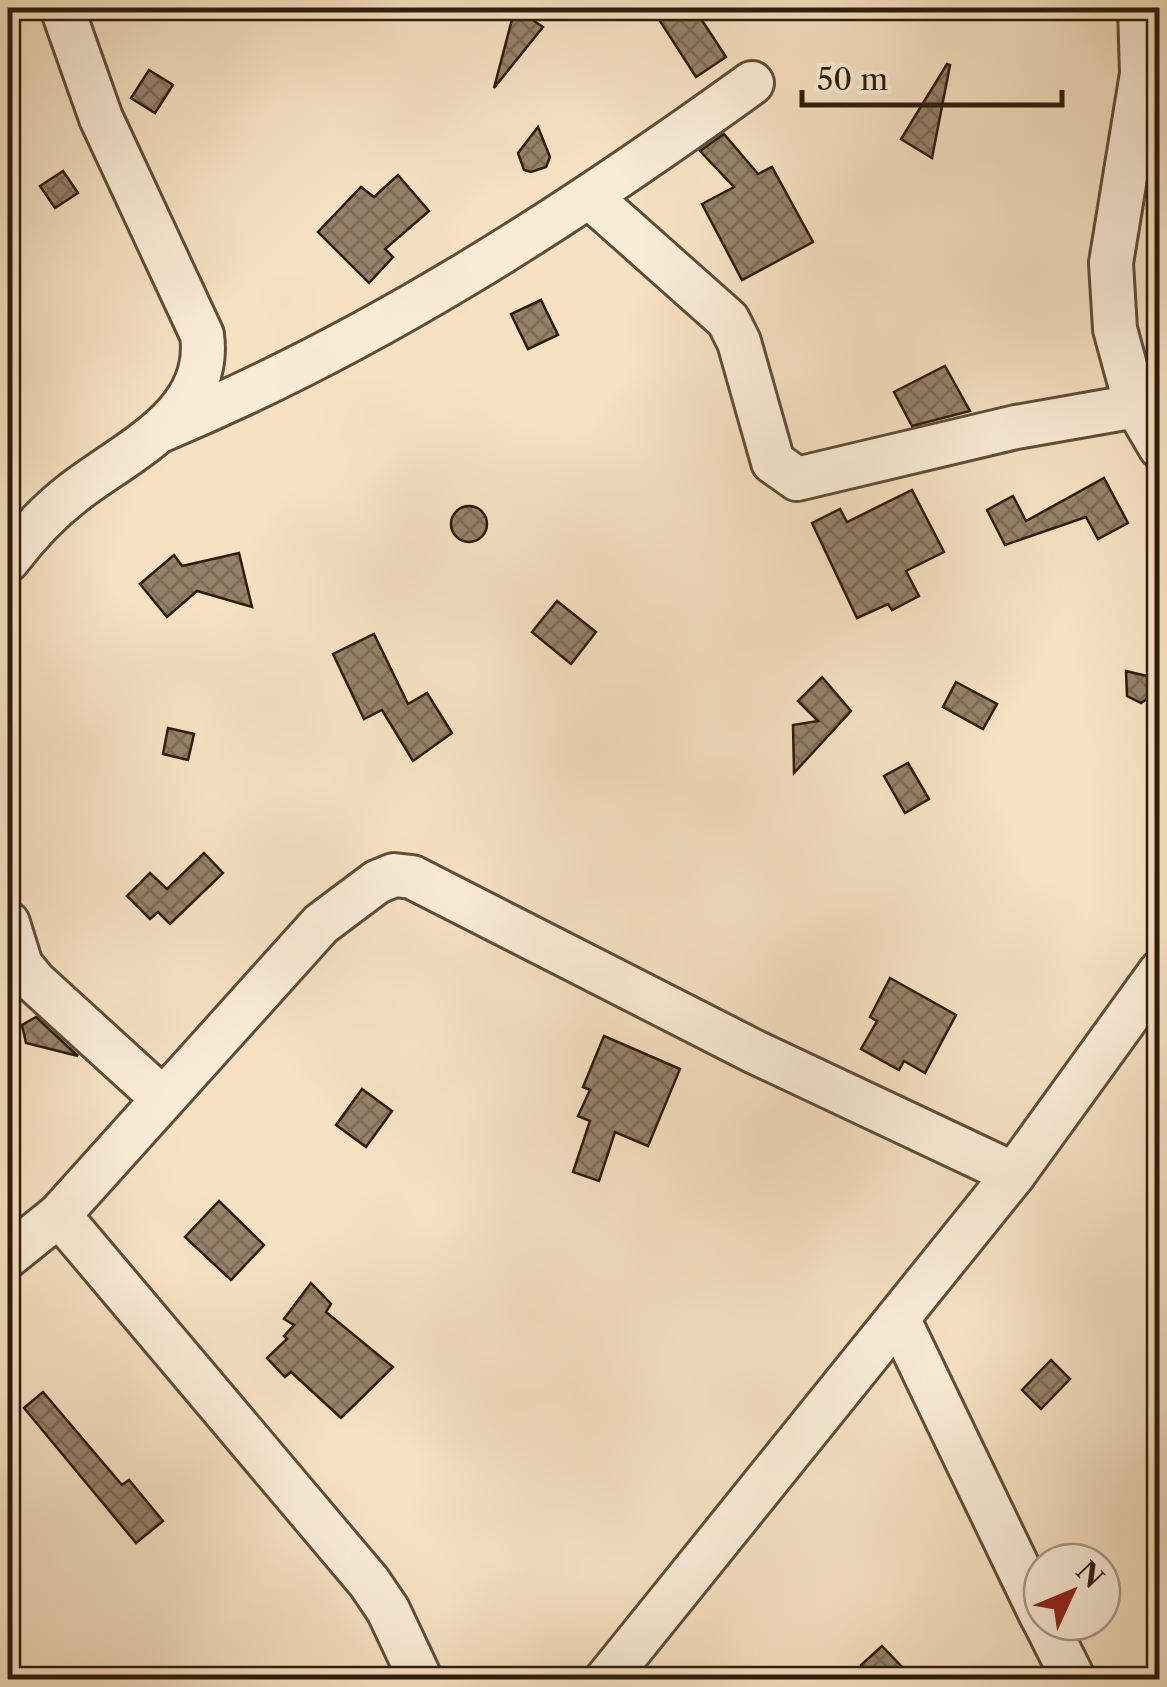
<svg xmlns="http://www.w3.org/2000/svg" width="1167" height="1687" font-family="'Libre Caslon Text',serif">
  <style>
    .building { fill: url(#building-cross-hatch); stroke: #2d1c0d; stroke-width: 2.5 }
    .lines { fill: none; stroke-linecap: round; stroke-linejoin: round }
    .minor-casing { stroke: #5f4d3a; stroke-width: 48 }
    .minor { stroke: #f9ecd7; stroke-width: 42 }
  </style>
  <defs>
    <pattern id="building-cross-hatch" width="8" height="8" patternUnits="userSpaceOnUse" patternTransform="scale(2.5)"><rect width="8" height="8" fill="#96826b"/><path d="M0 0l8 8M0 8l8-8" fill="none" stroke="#7b6a56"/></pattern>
  </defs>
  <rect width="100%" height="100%" fill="#f6e1c2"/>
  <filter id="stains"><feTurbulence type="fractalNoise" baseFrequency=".002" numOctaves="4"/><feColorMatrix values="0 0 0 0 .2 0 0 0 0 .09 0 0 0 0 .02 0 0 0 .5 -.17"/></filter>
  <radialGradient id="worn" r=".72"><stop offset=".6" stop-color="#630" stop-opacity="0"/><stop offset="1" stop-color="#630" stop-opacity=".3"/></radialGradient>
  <!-- building -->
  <g class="building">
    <polygon points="515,8 543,27 494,88"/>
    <polygon points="674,8 694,8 726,57 696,77 658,18"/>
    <polygon points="947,64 950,65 932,158 901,139"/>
    <polygon points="149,70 173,85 155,113 131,98"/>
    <polygon points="538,127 550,157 546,167 531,172 524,170 518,153"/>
    <polygon points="724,134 758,174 772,167 813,242 742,280 702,204 734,187 700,151"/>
    <polygon points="63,171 78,193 55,208 40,186"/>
    <polygon points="398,175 429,211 385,249 393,257 369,283 318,232 361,187 374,197"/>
    <polygon points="541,300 558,335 528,349 511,314"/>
    <polygon points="945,366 970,411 912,426 894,392"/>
    <polygon points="1104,478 1128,523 1098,539 1086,517 1005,545 987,510 1013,496 1026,521"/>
    <polygon points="912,490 944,552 906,571 919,596 892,610 888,604 857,618 812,523 840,509 847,522"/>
    <circle cx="469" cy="524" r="18"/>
    <polygon points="239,553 252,607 197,591 167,617 140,584 174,555 182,566"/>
    <polygon points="557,601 596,632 571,664 532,632"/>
    <polygon points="374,634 408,704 427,693 452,733 413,761 382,710 364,719 333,654"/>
    <polygon points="1126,671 1151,677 1151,696 1141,703 1127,696"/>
    <polygon points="822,677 851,711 794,773 793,725 818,721 798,701"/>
    <polygon points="956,682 997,704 983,729 943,707"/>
    <polygon points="168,728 194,734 188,760 163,754"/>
    <polygon points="908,763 929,799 905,813 884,776"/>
    <polygon points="204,853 223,873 170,924 158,912 150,919 127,896 150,873 167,889"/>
    <polygon points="890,978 956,1015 925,1073 904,1061 899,1070 861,1049 877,1021 870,1017"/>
    <polygon points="36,1017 78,1056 26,1043 22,1025"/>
    <polygon points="604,1036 680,1069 648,1146 615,1132 599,1181 573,1172 590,1121 578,1116 590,1090 583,1087"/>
    <polygon points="362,1089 392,1111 366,1147 336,1125"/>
    <polygon points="219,1201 264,1245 231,1280 185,1237"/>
    <polygon points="311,1283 331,1304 326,1312 393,1367 341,1418 291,1372 285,1377 267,1358 287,1339 284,1336 294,1325 284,1319"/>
    <polygon points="1051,1360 1070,1379 1041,1409 1022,1390"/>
    <polygon points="43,1392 122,1485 129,1480 163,1521 136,1543 24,1408"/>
    <polygon points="882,1646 902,1667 888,1680 874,1680 861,1665"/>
  </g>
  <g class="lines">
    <defs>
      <g id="minor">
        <polyline points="1140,8 1142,74 1111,263 1115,329 1136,406 1160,447"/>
        <polyline points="592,199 728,320 739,342 773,462 797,479 1016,427 1136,406"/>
        <path d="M162,430C375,341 565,218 752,83"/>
        <path d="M8,560C27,535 47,513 73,493C127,451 213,415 202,335L101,118L62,8"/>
        <polyline points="8,923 21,965 35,982 162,1098"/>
        <polyline points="59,1215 369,1582 388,1610 421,1680"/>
        <polyline points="8,1256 59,1215 321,924 377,882 394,875 412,877 755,1052 1014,1174"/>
        <polyline points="899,1320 1042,1617"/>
        <polyline points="1045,1622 1074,1680"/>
        <polyline points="606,1680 1014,1174 1160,972"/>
      </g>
    </defs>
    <!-- minor casing -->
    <use href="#minor" class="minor-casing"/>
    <!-- minor -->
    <use href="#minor" class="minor"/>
  </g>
  <!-- margin -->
  <rect width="1167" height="1687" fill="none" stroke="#f6e1c2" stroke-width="40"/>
  <rect x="10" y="10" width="1147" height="1667" fill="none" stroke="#2d1c0d" stroke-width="5"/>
  <rect x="20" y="20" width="1127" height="1647" fill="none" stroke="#2d1c0d" stroke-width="2.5"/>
  <!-- north arrow -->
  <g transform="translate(1072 1592) rotate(46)"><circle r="48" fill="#f9ecd7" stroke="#a79986" stroke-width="2.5"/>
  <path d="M0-8L18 38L0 25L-18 38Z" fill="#8f2418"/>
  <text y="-15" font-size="28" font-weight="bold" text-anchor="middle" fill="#2d1c0d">N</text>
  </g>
  <!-- scale -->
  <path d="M802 90v15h260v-15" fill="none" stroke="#2d1c0d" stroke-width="5"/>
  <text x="817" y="90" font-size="30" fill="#2d1c0d" stroke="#f9ecd7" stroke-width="8" paint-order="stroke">50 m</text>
  <rect width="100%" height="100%" filter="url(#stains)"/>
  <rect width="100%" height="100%" fill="url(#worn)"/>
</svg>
